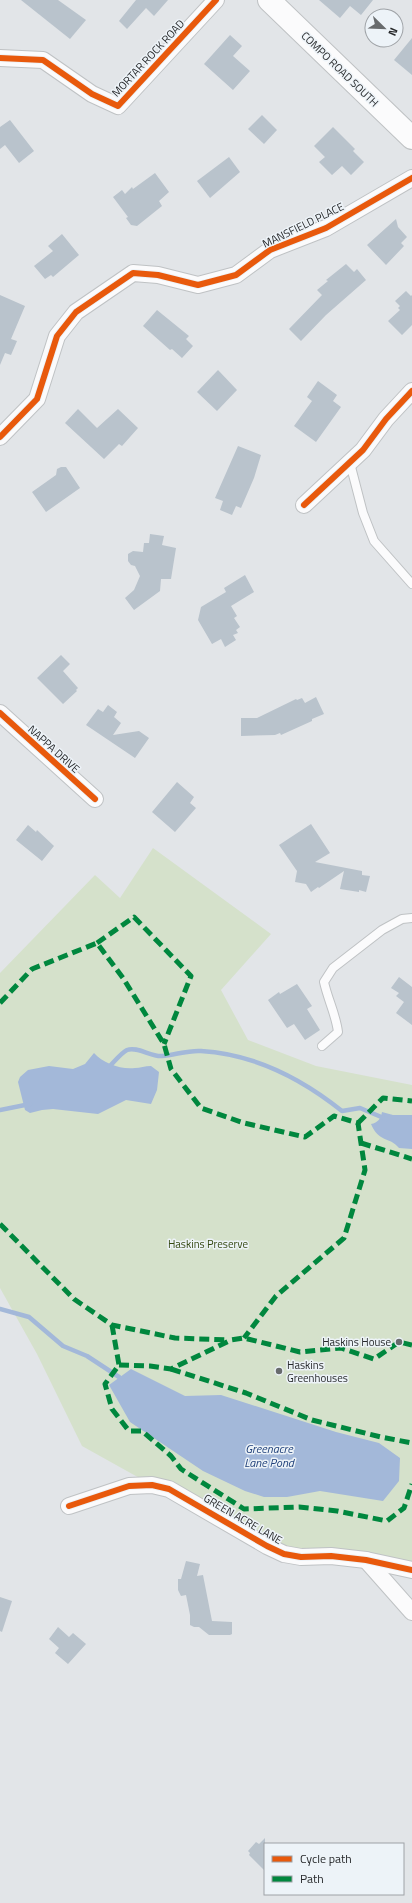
<svg xmlns="http://www.w3.org/2000/svg" width="412" height="1903" font-family="'Titillium Web',sans-serif">
  <style>
    .green { fill: #d5e1cb }
    .water { fill: #a3b8d9 }
    .lines { fill: none; stroke-linecap: round; stroke-linejoin: round }
    .stream { stroke: #a3b8d9; stroke-width: 4.5 }
    .building { fill: #b9c3cc }
    .service-casing { stroke: #bfc2c4; stroke-width: 10 }
    .minor-casing { stroke: #bfc2c4; stroke-width: 18 }
    .secondary-casing { stroke: #bfc2c4; stroke-width: 24 }
    .service { stroke: #fbfbfc; stroke-width: 8 }
    .minor { stroke: #fbfbfc; stroke-width: 16 }
    .secondary { stroke: #fbfbfc; stroke-width: 22 }
    .quiet { stroke: #00873e; stroke-width: 5; stroke-dasharray: 10 5; stroke-linecap: butt }
    .cycleway-casing { stroke: #edf3f8; stroke-width: 8 }
    .cycleway { stroke: #e8590c; stroke-width: 6 }
    .poi-dot { fill: #686b6d; stroke: #edf3f8; stroke-width: 1.5 }
    .labels { text-anchor: middle; dominant-baseline: central; stroke-width: 3; stroke-linejoin: round; paint-order: stroke }
    .street-label { font-size: 11px; fill: #27292b; stroke: #edf3f8 }
    .park-label { font-size: 11px; fill: #344810; stroke: #edf3f8 }
    .poi-label { font-size: 11px; fill: #27292b; stroke: #edf3f8; text-anchor: end }
    .water-label { font-size: 12px; font-style: italic; fill: #21427b; stroke: #edf3f8 }
  </style>
  <rect width="100%" height="100%" fill="#e2e5e8"/>
  <!-- green -->
  <polygon class="green" points="153,848 271,934 221,990 248,1040 316,1066 412,1085 412,1570 301,1557 152,1485 82,1446 37,1354 0,1288 0,973 95,875 120,898"/>
  <!-- water -->
  <g class="water">
    <path d="M94,1053C103,1063 121,1070 135,1068C140,1068 145,1066 151,1066L159,1072L157,1090L151,1104L126,1100L98,1114L53,1109L42,1110L30,1113L25,1110L18,1082L20,1077L28,1070L49,1066L73,1069L85,1064Z"/>
    <path d="M382,1112L393,1115H412V1149L399,1148C389,1136 379,1143 371,1124C378,1123 381,1118 382,1112Z"/>
    <polygon points="131,1369 185,1396 221,1395 336,1432 379,1443 400,1458 399,1481 383,1501 320,1491 287,1497 264,1497 245,1491 203,1471 130,1422 109,1385"/>
  </g>
  <g class="lines">
    <!-- stream -->
    <g class="stream">
      <path d="M109,1067C114,1062 121,1053 127,1050C137,1046 151,1057 162,1056C175,1055 188,1050 201,1051C253,1054 302,1079 342,1111L360,1108L386,1119"/>
      <polyline points="0,1110 30,1104"/>
      <polyline points="0,1309 29,1317 63,1346 87,1356 119,1377"/>
    </g>
  </g>
  <!-- building -->
  <g class="building">
    <polygon points="21,0 58,0 86,20 70,39"/>
    <polygon points="136,0 168,0 154,16 146,8 127,29 119,21"/>
    <polygon points="319,0 373,0 361,15 350,6 340,18"/>
    <polygon points="230,35 242,46 233,56 250,71 233,90 204,64"/>
    <polygon points="412,38 412,75 394,60"/>
    <polygon points="262,115 277,130 264,144 248,129"/>
    <polygon points="10,120 34,151 19,163 5,145 0,149 0,127"/>
    <polygon points="333,127 355,149 353,151 364,162 351,175 342,166 332,175 319,162 325,157 314,146"/>
    <polygon points="229,157 240,172 210,198 197,181"/>
    <polygon points="155,173 169,192 159,201 162,206 137,226 131,225 126,218 128,217 113,197 122,190 125,194 132,187 133,189"/>
    <polygon points="396,219 398,227 407,237 401,243 404,246 386,265 367,245"/>
    <polygon points="62,234 79,255 53,277 51,275 45,279 34,266 53,251 48,246"/>
    <polygon points="346,264 354,272 357,269 366,280 326,315 301,341 289,329 322,295 317,290 328,281 326,280"/>
    <polygon points="406,291 411,296 412,295 412,325 402,335 388,321 400,310 398,308 400,306 395,301"/>
    <polygon points="0,295 25,306 11,339 17,341 11,355 5,353 0,365"/>
    <polygon points="157,310 189,336 186,339 193,346 182,358 172,349 170,350 143,326"/>
    <polygon points="218,370 237,390 217,411 197,392"/>
    <polygon points="318,381 337,395 333,401 341,407 316,442 294,426 312,401 307,397"/>
    <polygon points="78,409 97,428 118,409 138,428 122,446 119,444 104,459 65,423"/>
    <polygon points="238,446 261,455 254,478 241,508 236,506 232,515 220,510 223,501 215,498"/>
    <polygon points="61,467 66,467 80,488 46,512 32,492 56,475 57,469"/>
    <polygon points="150,534 164,536 162,545 176,548 171,579 161,579 160,591 134,610 125,598 134,590 140,576 135,566 131,565 128,561 128,554 133,551 143,552 144,543 149,543"/>
    <polygon points="245,575 254,592 231,606 237,616 234,618 240,627 236,630 238,633 233,635 236,640 225,647 221,639 212,644 198,620 201,607 226,592 224,588"/>
    <polygon points="61,655 70,664 63,671 78,688 76,690 77,691 63,704 37,678"/>
    <polygon points="316,697 324,714 312,719 312,721 281,735 280,733 275,735 241,736 241,718 257,718 296,699 297,700 302,698 305,703"/>
    <polygon points="108,705 117,712 114,717 121,723 113,735 139,731 149,738 135,758 86,725 98,709 103,712"/>
    <polygon points="177,782 194,797 190,803 196,808 175,832 152,812"/>
    <polygon points="311,824 330,853 315,862 362,871 362,875 370,876 366,892 359,890 359,892 340,889 344,871 319,888 318,887 311,892 306,884 295,882 297,871 279,845"/>
    <polygon points="28,825 36,832 37,830 54,846 42,861 16,840"/>
    <polygon points="399,977 412,987 412,1025 396,1013 404,1002 396,996 399,993 391,988"/>
    <polygon points="297,984 312,1006 307,1009 320,1030 305,1040 294,1024 287,1028 268,1000 279,992 280,994"/>
    <polygon points="186,1561 200,1564 197,1576 203,1575 212,1621 232,1622 232,1634 230,1635 209,1635 199,1627 194,1627 190,1625 190,1615 186,1595 181,1596 178,1590 178,1579 181,1579"/>
    <polygon points="0,1597 12,1601 2,1632 0,1631"/>
    <polygon points="58,1627 69,1637 73,1633 86,1644 68,1664 55,1653 59,1648 49,1639"/>
    <polygon points="265,1838 265,1871 249,1855 250,1853 248,1851 256,1842 259,1844"/>
  </g>
  <g class="lines">
    <defs>
      <g id="service">
        <polyline points="350,463 363,513 374,541 412,584"/>
        <path d="M322,1046L338,1032C336,1015 328,1000 324,982L333,968L382,930L402,919L412,918"/>
      </g>
      <g id="minor">
        <polyline points="0,58 43,60 92,94 118,106 216,0"/>
        <polyline points="0,437 37,399 57,336 76,312 133,273 158,275 198,285 236,275 270,250 326,228 412,178"/>
        <polyline points="304,505 363,450 386,419 412,391"/>
        <polyline points="0,713 95,799"/>
        <polyline points="69,1506 129,1486 152,1485 169,1489 267,1546 284,1554 301,1557 331,1556 366,1560 412,1570"/>
        <polyline points="366,1560 412,1612"/>
      </g>
      <polyline id="secondary" points="269,0 412,138"/>
    </defs>
    <!-- service casing -->
    <use href="#service" class="service-casing"/>
    <!-- minor casing -->
    <use href="#minor" class="minor-casing"/>
    <!-- secondary casing -->
    <use href="#secondary" class="secondary-casing"/>
    <!-- service -->
    <use href="#service" class="service"/>
    <!-- minor -->
    <use href="#minor" class="minor"/>
    <!-- secondary -->
    <use href="#secondary" class="secondary"/>
    <!-- quiet -->
    <g class="quiet">
      <polyline points="97,943 134,917 191,976 164,1044"/>
      <polyline points="0,1003 32,969 97,943 123,978 164,1044 171,1069 201,1108 244,1123 305,1137 334,1116 358,1123 365,1170 344,1238 276,1296 244,1338"/>
      <polyline points="358,1123 383,1098 412,1101"/>
      <polyline points="361,1143 412,1159"/>
      <polyline points="0,1224 74,1299 112,1325 175,1338 229,1340"/>
      <polyline points="112,1325 119,1365 105,1384 112,1409 129,1431 142,1431 171,1456 181,1469 244,1509 299,1507 337,1511 387,1521 404,1508 412,1484"/>
      <polyline points="119,1365 150,1366 171,1369 231,1340 244,1338 300,1352 341,1348 374,1359 399,1342 412,1345"/>
      <polyline points="171,1369 246,1393 312,1420 381,1437 412,1443"/>
    </g>
    <defs>
      <g id="cycleway">
        <polyline points="0,58 43,60 92,94 118,106 216,0"/>
        <polyline points="0,437 37,399 57,336 76,312 133,273 158,275 198,285 236,275 270,250 326,228 412,178"/>
        <polyline points="304,505 363,450 386,419 412,391"/>
        <polyline points="0,713 95,799"/>
        <polyline points="69,1506 129,1486 152,1485 169,1489 267,1546 284,1554 301,1557 331,1556 366,1560 412,1570"/>
      </g>
    </defs>
    <!-- cycleway casing -->
    <use href="#cycleway" class="cycleway-casing"/>
    <!-- cycleway -->
    <use href="#cycleway" class="cycleway"/>
  </g>
  <!-- markers -->
  <g class="poi-dot">
    <circle cx="399" cy="1342" r="4"/>
    <circle cx="279" cy="1371" r="4"/>
  </g>
  <g class="labels">
    <!-- street labels -->
    <g class="street-label">
      <text transform="translate(148 58) rotate(-47)">MORTAR ROCK ROAD</text>
      <text transform="translate(340 69) rotate(44)">COMPO ROAD SOUTH</text>
      <text transform="translate(303 225) rotate(-26)">MANSFIELD PLACE</text>
      <text transform="translate(54 749) rotate(42)">NAPPA DRIVE</text>
      <text transform="translate(243 1519) rotate(30)">GREEN ACRE LANE</text>
    </g>
    <!-- park labels -->
    <g class="park-label">
      <text x="208" y="1244">Haskins Preserve</text>
    </g>
    <!-- poi labels -->
    <g class="poi-label">
      <text x="391" y="1342">Haskins House</text>
      <text x="287" y="1365" text-anchor="start">Haskins<tspan x="287" dy="13">Greenhouses</tspan></text>
    </g>
    <!-- water labels -->
    <g class="water-label">
      <text x="269" y="1448">Greenacre<tspan x="269" dy="14">Lane Pond</tspan></text>
    </g>
  </g>
  <!-- legend -->
  <rect x="264" y="1843" width="140" height="52" fill="#edf3f8" stroke="#9ea2a6"/>
  <rect x="272" y="1856" width="20" height="6" fill="#e8590c" stroke="#9ea2a6"/>
  <text x="300" y="1863" font-size="12" fill="#27292b">Cycle path</text>
  <rect x="272" y="1876" width="20" height="6" fill="#00873e" stroke="#9ea2a6"/>
  <text x="300" y="1883" font-size="12" fill="#27292b">Path</text>
  <!-- north arrow -->
  <g transform="translate(384 28) rotate(113)"><circle r="19" fill="#edf3f8" stroke="#9ea2a6"/>
  <path d="M0-3L7 15L0 10L-7 15Z" fill="#686b6d"/>
  <text y="-6" font-size="11" font-weight="bold" text-anchor="middle" fill="#27292b">N</text>
  </g>
</svg>
